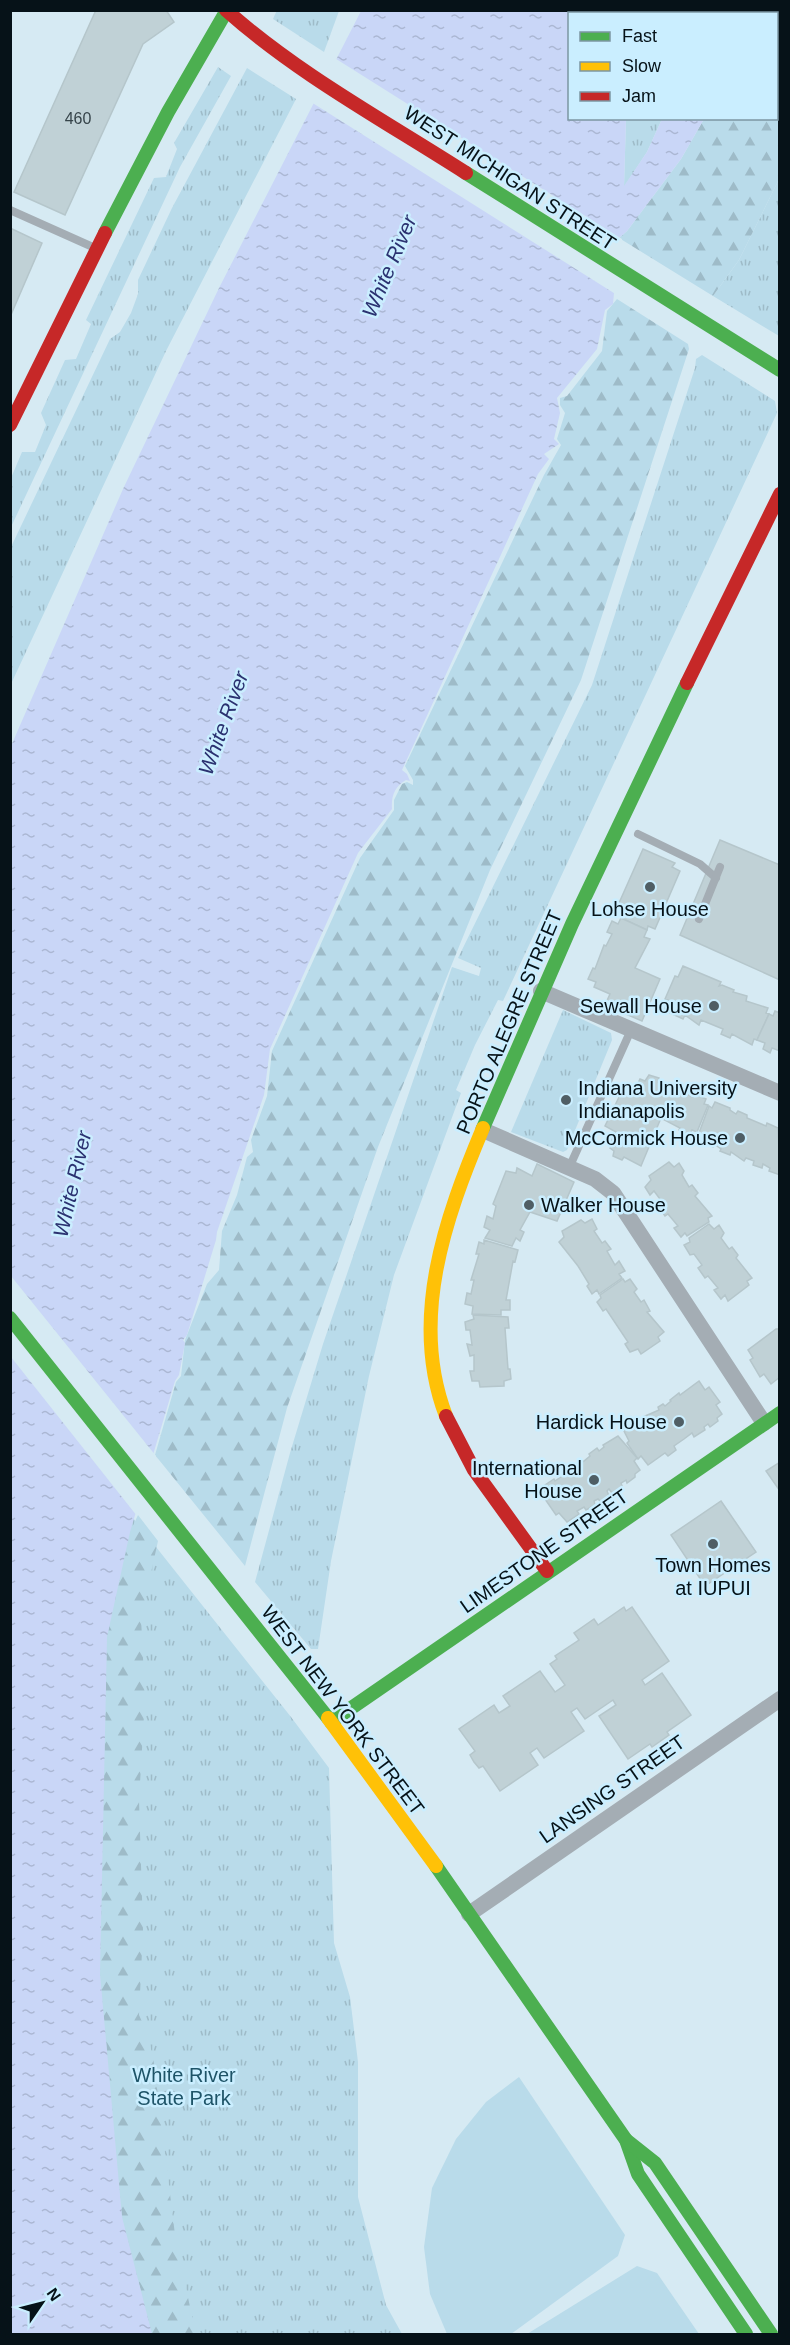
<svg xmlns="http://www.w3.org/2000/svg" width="790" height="2345" font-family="Helvetica,sans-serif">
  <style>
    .grass { fill: url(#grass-tufts) }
    .forest { fill: url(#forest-firs) }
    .pitch { fill: #b9dbea }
    .water { fill: url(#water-ripples) }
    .pier { fill: #d6eaf3 }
    .building { fill: #c0d1d6; stroke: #b5c6cb; stroke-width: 1.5 }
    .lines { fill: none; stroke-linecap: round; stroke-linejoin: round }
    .lane { stroke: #a4adb4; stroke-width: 8 }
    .street { stroke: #a4adb4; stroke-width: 16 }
    .fast { stroke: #4caf50; stroke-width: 14 }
    .slow { stroke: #ffc107; stroke-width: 14 }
    .jam { stroke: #c62828; stroke-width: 14 }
    .poi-dot { fill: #4f5e65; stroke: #caeeff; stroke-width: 2 }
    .labels { text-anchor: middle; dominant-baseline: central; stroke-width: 5; stroke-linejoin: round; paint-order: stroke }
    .number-label { font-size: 16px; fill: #36444a }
    .street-label { font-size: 20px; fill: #061218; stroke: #caeeff }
    .poi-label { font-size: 20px; fill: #061218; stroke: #caeeff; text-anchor: end }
    .park-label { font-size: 20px; fill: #1e5468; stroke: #caeeff }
    .water-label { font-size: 21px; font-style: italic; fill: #2b3271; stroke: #caeeff }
  </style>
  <defs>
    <pattern id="grass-tufts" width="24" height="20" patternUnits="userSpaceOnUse" patternTransform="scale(1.5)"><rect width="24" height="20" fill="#b9dbea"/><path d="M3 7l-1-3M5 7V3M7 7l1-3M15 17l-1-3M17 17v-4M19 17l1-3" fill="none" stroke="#9ebbc8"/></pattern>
    <pattern id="forest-firs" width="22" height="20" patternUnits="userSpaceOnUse" patternTransform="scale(1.5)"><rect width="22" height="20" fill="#b9dbea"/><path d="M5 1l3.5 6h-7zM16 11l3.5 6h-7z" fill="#9ebbc8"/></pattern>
    <pattern id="water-ripples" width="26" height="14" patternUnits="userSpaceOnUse" patternTransform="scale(1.5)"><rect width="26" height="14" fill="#c9d6f7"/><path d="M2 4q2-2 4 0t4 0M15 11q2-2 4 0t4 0" fill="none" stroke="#abb7d3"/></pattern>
  </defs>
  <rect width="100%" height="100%" fill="#d6eaf3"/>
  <!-- grass -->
  <g class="grass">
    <polygon points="277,10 339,11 324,52 273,19"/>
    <polygon points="218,67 231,76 180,167 11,527 11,478 22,452 35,452 46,425 41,413 65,360 76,359 91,324 86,320 154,178 166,177 177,149 174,143"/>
    <polygon points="247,68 296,99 166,351 11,684 11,547 110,339 120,332 131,313 138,294 138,280 172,208"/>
    <polygon points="626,119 662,119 647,152 624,187"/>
    <polygon points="779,179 779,336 713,296 739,260"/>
    <polygon points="702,355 775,401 777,413 503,1001 498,1000 475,1045 456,1090 461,1093 394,1275 369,1376 331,1561 318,1649 311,1649 255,1582 290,1453 323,1344 452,967 479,976 481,968 458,958 592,685 695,368 696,359"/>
    <polygon points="563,1010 611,1033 612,1040 567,1150 563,1152 511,1132"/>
    <polygon points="10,1363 291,1717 329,1768 334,1943 350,1997 358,2062 358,2197 386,2305 402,2334 11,2334"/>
  </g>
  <!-- forest -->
  <g class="forest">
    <polygon points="764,11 779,11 779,179 739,260 713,296 619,238 627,231 681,159 704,119 776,118 776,14 762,13"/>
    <polygon points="617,299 688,344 689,349 581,680 490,870 378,1147 287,1408 245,1566 155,1455 176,1382 181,1376 185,1340 207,1284 219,1270 222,1231 237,1195 247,1157 253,1152 251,1140 267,1096 272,1051 360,858 394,810 394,800 402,784 407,782 413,785 413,780 405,766 544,475 561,445 557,439 565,413 560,405 560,398 567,396 602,351 607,311"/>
    <polygon points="138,1515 158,1541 141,1618 145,1698 139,1800 143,1930 139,2015 148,2035 154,2063 176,2243 196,2334 152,2334 122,2217 100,1974 107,1637 130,1532"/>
  </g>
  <!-- pitch -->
  <g class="pitch">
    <polygon points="519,2077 625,2235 618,2256 511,2334 447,2334 430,2294 424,2247 432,2188 456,2139 486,2102"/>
    <polygon points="637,2266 657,2273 699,2334 527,2334"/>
  </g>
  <!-- water -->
  <path class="water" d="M361,11H630V13L570,14V118L626,119L624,186L647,152L662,119H704L681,159L627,231L619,238L613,304L605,310L597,349L557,398L560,413L554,439L559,444L544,454L549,459L538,474L402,770L407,774L410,781L406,780C395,786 391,796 392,809L358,853L270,1049L264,1095L217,1232L216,1240L187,1335L183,1340L185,1343L179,1375L175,1381L130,1532L107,1637L100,1974L122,2217L152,2334H11V746L123,489L219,288Z"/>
  <!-- pier -->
  <g class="pier">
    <polygon points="333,57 622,239 617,295 311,102"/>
    <polygon points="11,1276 156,1456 137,1516 11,1357"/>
  </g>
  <!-- building -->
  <g class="building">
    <polygon points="96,10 166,10 174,22 143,44 65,215 14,192"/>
    <polygon points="10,228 42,243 10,317"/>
    <polygon points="720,840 780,865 780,980 680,935"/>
    <polygon points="643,849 675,863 672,867 680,871 655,929 648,926 647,930 621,918 623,915 615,912"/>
    <polygon points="621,918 647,930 644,937 650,939 635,968 660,979 642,1021 605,1005 610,994 594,987 596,982 588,979 593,968 595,969 604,945 606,946 612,934 607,932 612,921 618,924"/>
    <polygon points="683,966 721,982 719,986 722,985 734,990 733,992 747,996 746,1001 768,1008 766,1013 769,1014 757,1040 754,1039 752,1045 732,1034 730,1038 721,1034 723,1029 701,1020 699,1025 685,1015 683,1019 664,1010 668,1000 665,999 675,976 678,977"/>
    <polygon points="775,1011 780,1013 780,1051 772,1048 770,1053 763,1049 765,1043 757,1040 769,1014 773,1016"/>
    <polygon points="649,1075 659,1078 658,1082 669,1088 671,1084 682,1088 681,1092 693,1097 694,1094 706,1099 704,1104 708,1105 697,1132 692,1130 689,1135 679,1130 680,1128 661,1118 641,1166 624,1157 622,1160 613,1156 614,1151 610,1148 613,1144 610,1143 616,1132 605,1126 622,1091 632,1096 640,1079 645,1081"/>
    <polygon points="715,1102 730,1108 730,1110 736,1114 738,1111 747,1115 747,1118 766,1126 767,1123 778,1128 780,1175 769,1171 770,1168 763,1164 762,1168 753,1165 754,1161 746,1158 744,1161 731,1152 730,1155 720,1151 721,1149 714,1144 713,1147 700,1141 703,1135 699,1133 709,1106 712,1108"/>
    <polygon points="669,1162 674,1167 679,1163 684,1171 682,1175 689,1187 692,1185 698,1193 695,1196 712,1216 708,1218 709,1222 687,1236 685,1233 681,1237 674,1228 678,1226 668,1214 665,1216 658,1206 663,1203 654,1191 650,1195 645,1187 651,1180 649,1176"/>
    <polygon points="537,1164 574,1182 557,1221 530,1212 520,1230 524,1232 520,1241 516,1238 512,1246 485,1238 490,1230 484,1227 487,1216 493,1219 496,1206 493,1204 506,1171 516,1173 517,1168 532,1176"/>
    <polygon points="592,1219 597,1229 594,1231 602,1243 605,1241 611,1249 607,1251 615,1265 619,1261 625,1271 619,1274 622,1278 599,1294 597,1290 592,1294 587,1286 589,1284 578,1266 559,1242 564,1237 562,1231 581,1220 585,1223"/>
    <polygon points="709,1224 714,1229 719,1225 724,1233 721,1238 729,1249 732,1247 738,1255 736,1258 752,1278 747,1281 749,1285 728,1301 725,1295 721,1299 714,1290 718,1288 708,1276 705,1278 698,1268 702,1265 694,1254 690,1255 684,1245 690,1242 689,1238"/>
    <polygon points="484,1240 518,1250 515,1262 513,1261 506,1300 510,1300 510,1310 501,1310 501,1315 472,1314 473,1306 465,1304 467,1293 471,1294 474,1280 471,1280 479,1254 476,1254 479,1242 484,1244"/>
    <polygon points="623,1279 625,1282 630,1279 637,1289 634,1292 641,1302 644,1300 650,1311 647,1312 664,1332 658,1337 660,1341 641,1354 638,1349 630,1352 625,1344 628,1342 606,1309 603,1311 597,1302 601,1298 600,1295"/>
    <polygon points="473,1315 508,1317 509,1328 505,1328 508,1369 510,1369 511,1379 504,1381 504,1386 480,1387 479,1381 472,1381 470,1371 474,1371 474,1355 470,1356 467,1344 472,1345 470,1330 466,1330 465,1322 474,1319"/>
    <polygon points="776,1329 780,1329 780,1377 771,1384 764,1374 760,1377 750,1360 753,1358 748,1350"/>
    <polygon points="699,1381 705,1390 709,1387 720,1402 716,1405 722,1414 717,1418 718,1421 710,1427 708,1424 704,1427 705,1430 694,1437 692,1433 684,1439 674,1446 676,1450 668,1456 665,1453 648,1465 641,1456 638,1459 627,1443 629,1441 624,1431 638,1424 644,1420 643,1417 659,1410 658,1407 663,1404 665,1406 671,1401 670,1400 679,1393 680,1395"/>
    <polygon points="618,1436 637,1458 634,1461 640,1470 635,1474 635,1477 627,1483 626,1480 621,1483 622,1486 612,1493 609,1489 607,1491 609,1496 601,1502 598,1499 594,1501 595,1505 586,1510 584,1507 577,1511 579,1514 567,1522 559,1513 556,1515 545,1499 548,1496 542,1487 554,1479 555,1481 562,1476 560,1473 584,1461 590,1456 589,1454 597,1448 599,1451 604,1447 603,1445"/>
    <polygon points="780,1462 780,1491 766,1471"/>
    <polygon points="721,1501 756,1552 705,1586 671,1535"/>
    <polygon points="624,1607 626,1611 632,1607 669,1661 642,1680 645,1685 662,1673 691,1715 667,1732 669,1735 652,1747 650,1744 628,1759 599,1716 616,1705 613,1700 585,1719 577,1708 571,1712 584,1731 544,1758 537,1748 530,1753 538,1765 500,1791 483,1766 479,1768 474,1762 470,1755 475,1751 459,1729 494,1705 499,1713 510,1706 503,1696 540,1671 555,1692 565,1685 550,1664 557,1659 555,1656 579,1640 574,1633 594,1619 598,1625"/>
  </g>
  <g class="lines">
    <!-- lane -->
    <g class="lane">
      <polyline points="10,210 95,248"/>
      <polyline points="638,834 700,864 716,878"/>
      <polyline points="699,919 720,867"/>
      <polyline points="569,1168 631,1030"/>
    </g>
    <!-- street -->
    <g class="street">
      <polyline points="541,991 780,1093"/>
      <polyline points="483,1130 595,1179 613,1193 764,1423"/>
      <polyline points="469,1914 780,1699"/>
    </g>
    <!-- fast -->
    <g class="fast">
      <polyline points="466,173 780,370"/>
      <polyline points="105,233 168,112 227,10"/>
      <polyline points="483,1128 572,924 687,683"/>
      <polyline points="10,1318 328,1718"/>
      <polyline points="331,1722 780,1413"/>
      <polyline points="436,1866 626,2140 638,2174 746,2334"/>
      <polyline points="626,2140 655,2163 771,2334"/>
    </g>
    <!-- slow -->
    <g class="slow">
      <path d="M446,1416C409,1320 445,1218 483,1128"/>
      <polyline points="328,1718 436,1866"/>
    </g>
    <!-- jam -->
    <g class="jam">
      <path d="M226,10C298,74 385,121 466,173"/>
      <polyline points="10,425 105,233"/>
      <polyline points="687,683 780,494"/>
      <polyline points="446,1416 474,1470 547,1571"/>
    </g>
  </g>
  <!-- markers -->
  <g class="poi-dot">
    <circle cx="650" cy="887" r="6"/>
    <circle cx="714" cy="1006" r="6"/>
    <circle cx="566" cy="1100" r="6"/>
    <circle cx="740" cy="1138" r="6"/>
    <circle cx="529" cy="1205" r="6"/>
    <circle cx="679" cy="1422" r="6"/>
    <circle cx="594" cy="1480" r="6"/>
    <circle cx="713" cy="1544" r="6"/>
  </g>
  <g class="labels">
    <!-- number labels -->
    <g class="number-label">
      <text x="78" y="118">460</text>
    </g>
    <!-- street labels -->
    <g class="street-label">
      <text transform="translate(510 178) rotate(33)">WEST MICHIGAN STREET</text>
      <text transform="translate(509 1022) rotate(-67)">PORTO ALEGRE STREET</text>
      <text transform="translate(544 1551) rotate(-35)">LIMESTONE STREET</text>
      <text transform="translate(343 1710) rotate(53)">WEST NEW YORK STREET</text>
      <text transform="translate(612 1789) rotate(-35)">LANSING STREET</text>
    </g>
    <!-- poi labels -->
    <g class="poi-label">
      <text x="650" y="909" text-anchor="middle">Lohse House</text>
      <text x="702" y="1006">Sewall House</text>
      <text x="578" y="1088" text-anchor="start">Indiana University<tspan x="578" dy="23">Indianapolis</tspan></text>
      <text x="728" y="1138">McCormick House</text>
      <text x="541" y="1205" text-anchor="start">Walker House</text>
      <text x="667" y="1422">Hardick House</text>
      <text x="582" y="1468">International<tspan x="582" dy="23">House</tspan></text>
      <text x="713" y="1565" text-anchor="middle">Town Homes<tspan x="713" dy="23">at IUPUI</tspan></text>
    </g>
    <!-- park labels -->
    <g class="park-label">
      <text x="184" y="2075">White River<tspan x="184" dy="23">State Park</tspan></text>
    </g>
    <!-- water labels -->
    <g class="water-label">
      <text transform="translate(389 266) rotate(-67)">White River</text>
      <text transform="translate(223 723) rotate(-70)">White River</text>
      <text transform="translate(72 1184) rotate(-77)">White River</text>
    </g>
  </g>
  <!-- border -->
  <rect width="790" height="2345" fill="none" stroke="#061218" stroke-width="24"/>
  <!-- legend -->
  <rect x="568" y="12" width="210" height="108" fill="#caeeff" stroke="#7c96a3" stroke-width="1.5"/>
  <rect x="580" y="32" width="30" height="9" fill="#4caf50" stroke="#7c96a3" stroke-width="1.5"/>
  <text x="622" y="42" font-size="18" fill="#061218">Fast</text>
  <rect x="580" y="62" width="30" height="9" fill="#ffc107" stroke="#7c96a3" stroke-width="1.5"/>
  <text x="622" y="72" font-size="18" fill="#061218">Slow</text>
  <rect x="580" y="92" width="30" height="9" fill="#c62828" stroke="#7c96a3" stroke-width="1.5"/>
  <text x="622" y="102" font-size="18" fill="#061218">Jam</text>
  <!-- north arrow -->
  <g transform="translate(42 2303) rotate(55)" stroke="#caeeff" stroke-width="4.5" paint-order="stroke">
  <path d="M0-4.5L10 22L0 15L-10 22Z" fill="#061218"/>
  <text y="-9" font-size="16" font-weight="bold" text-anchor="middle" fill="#061218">N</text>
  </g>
</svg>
